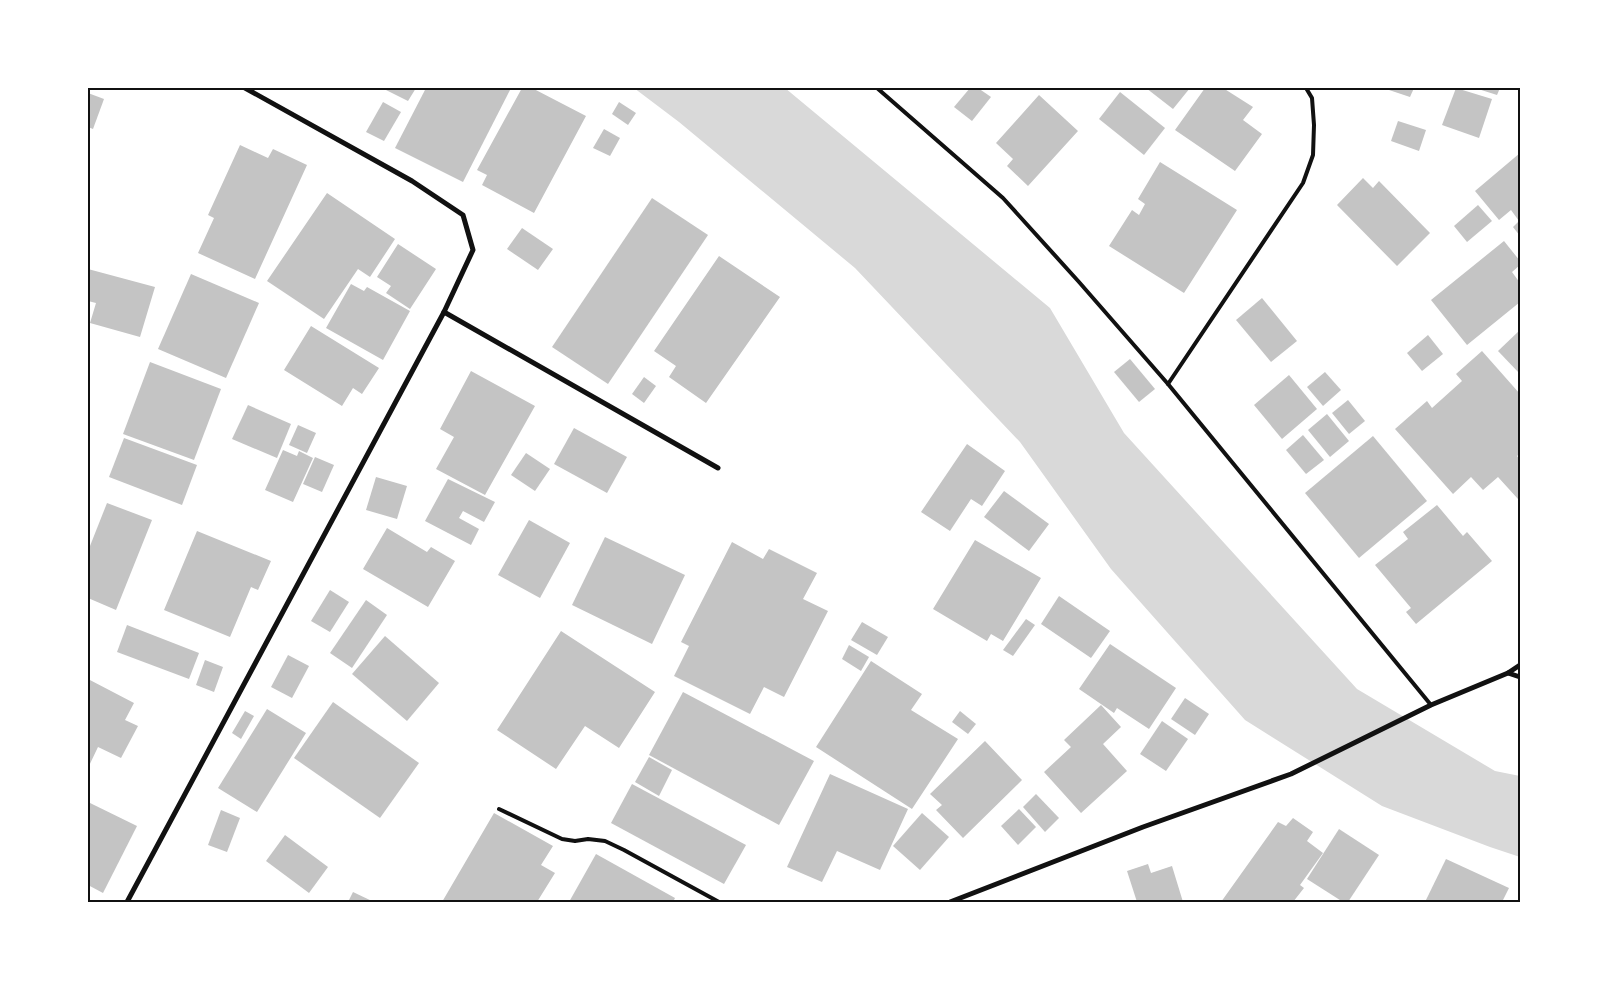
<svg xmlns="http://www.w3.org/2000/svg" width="1608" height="990" font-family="Karla,sans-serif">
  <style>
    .water { fill: #d9d9d9 }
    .building { fill: #c4c4c4 }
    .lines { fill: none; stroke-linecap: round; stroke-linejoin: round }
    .service { stroke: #111; stroke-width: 4 }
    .minor { stroke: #111; stroke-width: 5 }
    .neatline { fill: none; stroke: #111; stroke-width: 2 }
  </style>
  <rect width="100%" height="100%" fill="#fff"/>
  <!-- water -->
  <polygon class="water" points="634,88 785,88 1050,308 1124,433 1357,689 1495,771 1520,776 1520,857 1490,847 1382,806 1245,720 1111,569 1020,442 855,268 679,122"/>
  <!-- building -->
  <g class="building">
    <polygon points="382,88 416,88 408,101"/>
    <polygon points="426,88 511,88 463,182 395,148"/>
    <polygon points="522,88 532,88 586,116 534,213 482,185 487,175 477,170"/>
    <polygon points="970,88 978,88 991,97 972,121 954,107"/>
    <polygon points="1146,88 1190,88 1173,109"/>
    <polygon points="1205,88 1223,88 1253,107 1243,120 1262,134 1235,171 1175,130"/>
    <polygon points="1383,88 1414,88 1410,97"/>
    <polygon points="1456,88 1492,99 1479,138 1442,125"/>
    <polygon points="1475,88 1500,88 1497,95"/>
    <polygon points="1120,92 1165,128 1144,155 1099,119"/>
    <polygon points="88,93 104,99 93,129 88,127"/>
    <polygon points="1039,95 1078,131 1028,186 1007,166 1013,159 996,143"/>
    <polygon points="383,102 401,112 384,141 366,132"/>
    <polygon points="619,102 636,113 628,125 612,114"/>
    <polygon points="1398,121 1426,130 1419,151 1391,141"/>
    <polygon points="604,129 620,138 610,156 593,148"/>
    <polygon points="240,145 268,158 273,149 307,165 255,279 198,253 214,218 208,215"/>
    <polygon points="1520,153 1520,236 1513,227 1519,221 1511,210 1499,220 1475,191"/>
    <polygon points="1160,162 1237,210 1184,293 1109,246 1132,210 1139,215 1145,204 1138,199"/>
    <polygon points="1363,178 1373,188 1379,181 1430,233 1397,266 1337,205"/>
    <polygon points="327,193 395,239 370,277 358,269 324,319 267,281"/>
    <polygon points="652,198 708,235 608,384 552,347"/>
    <polygon points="1478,205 1492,221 1467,242 1454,226"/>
    <polygon points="522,228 553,249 538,270 507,249"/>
    <polygon points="1504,241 1520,261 1520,265 1512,272 1520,283 1520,302 1467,345 1431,300"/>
    <polygon points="398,244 436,269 410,309 386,293 391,286 377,277"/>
    <polygon points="719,256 780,297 706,403 669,377 676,366 654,351"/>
    <polygon points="88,269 155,287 140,337 90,323 96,303 88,301"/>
    <polygon points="191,274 259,303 226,378 158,349"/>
    <polygon points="351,284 364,291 367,287 410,311 383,360 326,328"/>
    <polygon points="1262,298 1297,341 1271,362 1236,320"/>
    <polygon points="311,326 379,368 362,394 353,388 342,406 284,370"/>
    <polygon points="1520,330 1520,374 1498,351"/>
    <polygon points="1428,335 1443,354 1422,371 1407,353"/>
    <polygon points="1482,351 1520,394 1520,453 1517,456 1520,460 1520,496 1518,499 1498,477 1483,490 1471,477 1453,494 1395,429 1427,401 1432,408 1462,381 1456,374"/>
    <polygon points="1130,359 1155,389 1139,402 1114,372"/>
    <polygon points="150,362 221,389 194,460 123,434"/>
    <polygon points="471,371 535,406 485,495 436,469 454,437 440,429"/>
    <polygon points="1325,372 1341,390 1323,406 1307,387"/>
    <polygon points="1289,375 1317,409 1282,439 1254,405"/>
    <polygon points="644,377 656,386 644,403 632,394"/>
    <polygon points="1348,400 1365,421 1349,434 1332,413"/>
    <polygon points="248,405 291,424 277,458 232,439"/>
    <polygon points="1327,414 1349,441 1330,457 1308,430"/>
    <polygon points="298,425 316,433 307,453 289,445"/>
    <polygon points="574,428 627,457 607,493 554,464"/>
    <polygon points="1303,435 1324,460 1306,474 1286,450"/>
    <polygon points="1373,436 1427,501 1359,558 1305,493"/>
    <polygon points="124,438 197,465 182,505 109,477"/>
    <polygon points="967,444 1005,471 982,506 971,499 950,531 921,512"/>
    <polygon points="283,450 297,456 299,451 313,458 293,502 265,490"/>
    <polygon points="526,453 550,469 535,491 511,475"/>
    <polygon points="315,457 334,465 322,492 303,484"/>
    <polygon points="376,477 407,486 397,519 366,510"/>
    <polygon points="448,479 495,502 484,522 463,511 459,518 479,529 471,545 425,521"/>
    <polygon points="1004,491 1049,524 1029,551 984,517"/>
    <polygon points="107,503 152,520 116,610 88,598 88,551"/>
    <polygon points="1437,505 1463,536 1467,532 1492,561 1416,624 1406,612 1411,608 1375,565 1408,539 1403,532"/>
    <polygon points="529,520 570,543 540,598 498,575"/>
    <polygon points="387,528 427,552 431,547 455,561 428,607 363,569"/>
    <polygon points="197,531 271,561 258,590 251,587 230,637 164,610"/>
    <polygon points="605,537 685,575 652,644 572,605"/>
    <polygon points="975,540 1041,578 1003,641 991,634 987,641 933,609"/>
    <polygon points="732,542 763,559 769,549 817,573 803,599 828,611 784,697 764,687 750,714 674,676 689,646 681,642"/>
    <polygon points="330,590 349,602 330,632 311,621"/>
    <polygon points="1059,596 1110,631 1091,658 1041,624"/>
    <polygon points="366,600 387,615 352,668 330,653"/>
    <polygon points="1026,619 1035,625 1013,656 1003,650"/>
    <polygon points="862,622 888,637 877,655 851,640"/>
    <polygon points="127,625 199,653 189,679 117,652"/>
    <polygon points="561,631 655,692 619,748 585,726 556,769 497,730"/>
    <polygon points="385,636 439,683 407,721 352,674"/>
    <polygon points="1110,644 1176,688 1149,729 1117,708 1114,713 1079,689"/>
    <polygon points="849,645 869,657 861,671 842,659"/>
    <polygon points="288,655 309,666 292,698 271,687"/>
    <polygon points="205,660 223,667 214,692 196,685"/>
    <polygon points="871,661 922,694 911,710 958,739 912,809 816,747"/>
    <polygon points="88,679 134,703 125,720 138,726 121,758 98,747 88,768"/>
    <polygon points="683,692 814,761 779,825 649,755"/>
    <polygon points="1185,698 1209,714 1195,735 1171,719"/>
    <polygon points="333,702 419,763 380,818 294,758"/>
    <polygon points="1101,705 1121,727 1103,744 1127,771 1081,813 1044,772 1071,747 1064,740"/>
    <polygon points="267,709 306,733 257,812 218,788"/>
    <polygon points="245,711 254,716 241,739 232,733"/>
    <polygon points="960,711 976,724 968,734 952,722"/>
    <polygon points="1162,721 1188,739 1166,771 1140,754"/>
    <polygon points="985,741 1022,780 963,838 936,810 942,805 930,794"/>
    <polygon points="649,757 672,770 659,796 635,782"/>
    <polygon points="830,774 908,809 880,870 837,851 822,882 787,867"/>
    <polygon points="632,784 746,845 724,884 611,823"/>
    <polygon points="1036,794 1059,818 1045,832 1023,807"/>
    <polygon points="88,802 137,826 103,893 88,885"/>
    <polygon points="1019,809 1036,827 1018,845 1001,826"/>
    <polygon points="221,810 240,818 227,852 208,845"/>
    <polygon points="494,813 553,846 541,865 555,873 537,902 442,902"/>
    <polygon points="922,813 949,837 920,870 893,846"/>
    <polygon points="1293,818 1313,832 1307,841 1323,853 1300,885 1304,888 1293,902 1221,902 1278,822 1286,826"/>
    <polygon points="1339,829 1379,855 1348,902 1343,902 1307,879"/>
    <polygon points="285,835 328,867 309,893 266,861"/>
    <polygon points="596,854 675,898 673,902 569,902"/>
    <polygon points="1446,859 1509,888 1502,902 1425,902"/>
    <polygon points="1148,864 1151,873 1172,866 1183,902 1137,902 1127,871"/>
    <polygon points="353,892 374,902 348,902"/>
  </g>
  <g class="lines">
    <!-- service -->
    <g class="service">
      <polyline points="877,88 1003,198 1079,282 1168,384 1431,705"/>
      <polyline points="1168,384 1303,183 1313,155 1314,125 1312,98 1306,88"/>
      <polyline points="499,809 562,839 575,841 588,839 605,841 624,850 719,902"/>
    </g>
    <!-- minor -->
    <g class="minor">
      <polyline points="444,312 718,468"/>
      <polyline points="1508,673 1520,677"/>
      <polyline points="127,902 444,312 473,250 463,215 412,181 245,88"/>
      <polyline points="950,902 1143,827 1291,774 1431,705 1508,673 1520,665"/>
    </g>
  </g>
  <!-- border -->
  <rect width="1608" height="990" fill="none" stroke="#ffffff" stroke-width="178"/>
  <rect x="89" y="89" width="1430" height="812" class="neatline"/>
</svg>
